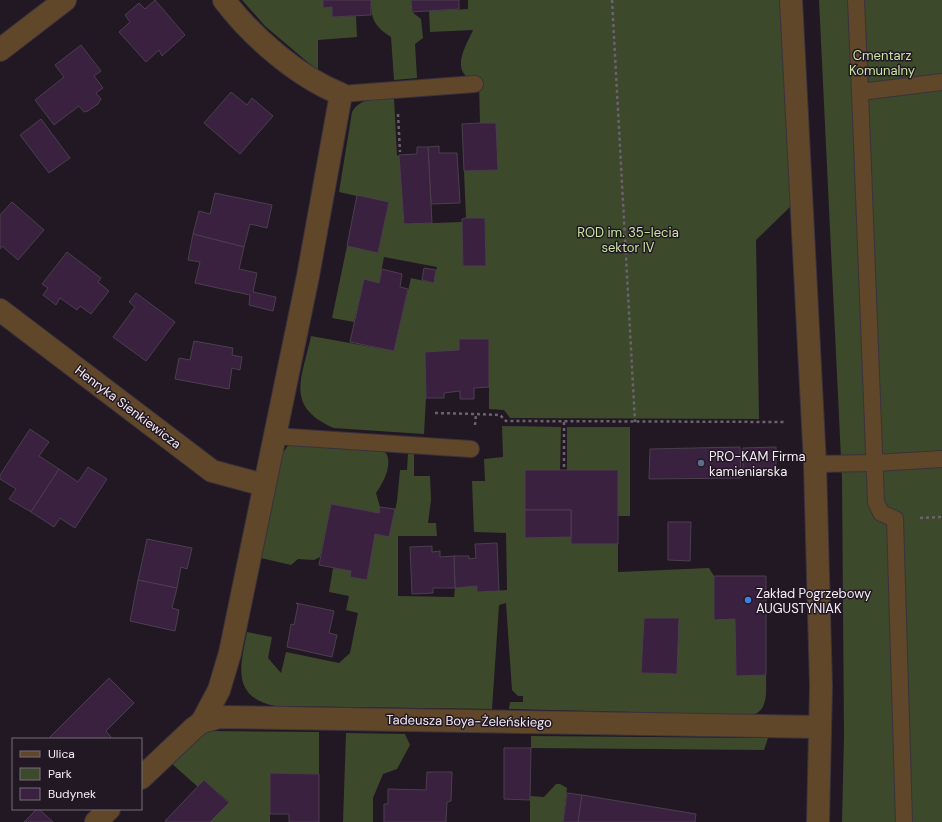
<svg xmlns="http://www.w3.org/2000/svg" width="942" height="822" font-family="'DM Sans',sans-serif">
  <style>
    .green { fill: #3c492b; fill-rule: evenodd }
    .building { fill: #3a2140; stroke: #4a3f4c }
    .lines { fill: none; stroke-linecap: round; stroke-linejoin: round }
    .lane-casing { stroke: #3b323d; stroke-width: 18 }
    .street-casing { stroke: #3b323d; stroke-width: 24 }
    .path { stroke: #6c626d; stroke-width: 2.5; stroke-dasharray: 3 3; stroke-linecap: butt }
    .lane { stroke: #61472a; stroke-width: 16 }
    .street { stroke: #61472a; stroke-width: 22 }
    .service-dot { fill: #5c6f8a; stroke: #221824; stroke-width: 1.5 }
    .shop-dot { fill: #3f7fe0; stroke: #221824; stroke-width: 1.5 }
    .labels { text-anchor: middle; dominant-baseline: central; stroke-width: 3; stroke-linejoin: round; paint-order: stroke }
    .park-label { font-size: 13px; fill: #c8e5a1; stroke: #221824 }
    .street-label { font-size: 13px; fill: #f5edf6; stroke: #221824 }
    .poi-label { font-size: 13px; fill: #f5edf6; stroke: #221824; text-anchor: start }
  </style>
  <rect width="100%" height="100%" fill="#221824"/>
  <!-- green -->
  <g class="green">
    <polygon points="242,0 323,0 323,8 332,7 332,17 356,16 357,37 318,40 318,71 265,26"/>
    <path d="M371,0H411L412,12L421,19L423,38L415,44L417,78L394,80L391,37C374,26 371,19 371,0Z"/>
    <path d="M468,0H780L791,206L756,240L759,419L510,418L504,410L489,409V339H459V350L425,352L426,398L424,434L334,428C284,406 302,379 311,336L394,351L411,278L433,283L437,267L384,257L379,283L364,279L354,322L332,318L347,246L378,253L389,203L339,192L352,112C360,97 379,99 394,98L397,156L399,155L404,224L462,222L463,266L486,265L485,219L466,218L464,171L498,169L496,124L480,123L479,83C475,81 468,79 465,75C454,63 468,42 473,30L430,32L429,11L468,9Z"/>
    <polygon points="819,0 942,0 942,822 842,822 844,735 842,479"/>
    <path d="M502,426L561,427L560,470H525V537H571V544H618V572L709,568L714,576V619H735L736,676L766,675C766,690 769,711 752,715L509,709L510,702H523V696H518L512,690L506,603L499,605L492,709L275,706C230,697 241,664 247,632L272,637L268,658L281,673L286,652L339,663L350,653L358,613L346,610L349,596L329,592L333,568L351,571L350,577L367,580L375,534L389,537L397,501L400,470H407L408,454H414V476H430L431,500L428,523H436L437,536H398V596L454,597L455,588L477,586V592L507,590L506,533L474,532L472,481H485L484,459L503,457ZM679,618L677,674L641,673L644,619Z"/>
    <polygon points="567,427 630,427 630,516 618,516 618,470 567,470"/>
    <path d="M289,444L376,448L386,453C393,465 383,483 376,493L380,507L379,513L331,504L320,557L314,560L298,559L291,565L261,558L283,453Z"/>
    <polygon points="212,731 319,732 319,774 270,773 270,822 210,822 229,802 204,780 198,787 171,763 201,735"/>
    <polygon points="346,733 405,734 410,745 397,769 383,774 373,798 373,822 343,822"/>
    <polygon points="531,736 768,738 764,750 531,748"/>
    <polygon points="556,784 560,784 567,788 563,822 530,822 530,796 544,797"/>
  </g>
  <!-- building -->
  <g class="building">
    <polygon points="155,0 185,35 162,56 159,50 146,62 119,32 130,22 125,15 139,3 145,9"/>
    <polygon points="323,0 371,0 371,15 332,17 332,7 323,8"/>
    <polygon points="411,0 459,0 459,9 412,12"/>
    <polygon points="81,45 101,71 94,76 103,88 96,93 101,99 98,104 88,111 84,112 79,106 54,125 35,100 64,77 55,65"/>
    <polygon points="231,92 247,105 252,98 273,116 240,154 204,123"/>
    <polygon points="41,119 70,158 49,173 20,135"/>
    <polygon points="480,123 496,123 498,170 464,171 462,124"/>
    <polygon points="439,146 439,153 457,153 460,203 431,204 428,147"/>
    <polygon points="417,147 428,147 432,223 404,224 399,155 417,154"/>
    <polygon points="215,193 272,205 267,228 250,224 244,247 193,234 199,211 210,214"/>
    <polygon points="357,195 389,202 378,253 347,246"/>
    <polygon points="12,202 44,230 18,260 2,246 0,249 0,215"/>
    <polygon points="466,218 485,218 486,266 463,266 462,219"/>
    <polygon points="193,234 244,247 239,269 257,273 253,292 276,297 273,311 249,305 250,295 195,283 200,262 188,260"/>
    <polygon points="67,252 101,278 98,282 109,291 91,314 80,306 77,310 60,298 56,305 43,295 48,288 42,284"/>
    <polygon points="424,268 436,270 434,283 422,280"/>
    <polygon points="382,269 402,274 400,287 408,289 394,351 350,342 364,279 379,283"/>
    <polygon points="136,293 175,322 146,361 113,337 135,307 129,302"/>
    <polygon points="459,339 489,339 489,387 474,388 474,399 460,399 460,391 444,393 444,398 426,398 425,352 459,350"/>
    <polygon points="194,341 233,348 232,355 242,357 240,370 232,368 229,389 175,379 179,358 190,360"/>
    <polygon points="30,429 49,442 39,456 59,469 31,512 9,499 16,489 0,479 0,475"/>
    <polygon points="740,447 741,478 649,479 650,449"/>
    <polygon points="776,447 776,474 743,473 743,448"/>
    <polygon points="88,467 107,479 75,528 60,518 54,527 31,512 59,469 78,482"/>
    <polygon points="525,470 618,470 618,544 571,544 571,510 525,510"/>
    <polygon points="331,504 379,513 380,507 395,509 389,537 375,534 367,580 350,577 351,571 319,565"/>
    <polygon points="525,510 571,510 571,537 525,538"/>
    <polygon points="668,522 691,522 690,561 668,560"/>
    <polygon points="147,539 192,548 187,569 181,567 177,588 138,580"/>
    <polygon points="497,543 499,591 477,592 477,586 455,588 454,556 469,556 469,559 476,558 475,544"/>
    <polygon points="432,546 432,552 440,551 440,557 454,556 455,588 433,588 433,593 412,594 410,547"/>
    <polygon points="714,576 766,576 766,675 736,676 735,619 714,620"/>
    <polygon points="138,580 177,588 172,608 179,610 175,631 130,621"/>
    <polygon points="296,603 334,611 329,633 337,635 332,657 287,647 291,624 294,625 298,605"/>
    <polygon points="644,618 679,618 677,674 641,673"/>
    <polygon points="109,678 134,703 106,731 111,737 109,739 52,739 50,737"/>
    <polygon points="504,748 531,748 530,800 504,799"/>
    <polygon points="427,772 452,772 451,801 447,802 446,822 384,822 384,804 388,804 388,789 426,790"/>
    <polygon points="270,773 319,774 319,822 289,822 289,814 270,814"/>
    <polygon points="204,780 229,803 210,822 167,822 165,821"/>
    <polygon points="567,793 582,795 578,822 563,822"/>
    <polygon points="582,795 696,814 695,822 578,822"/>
    <polygon points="37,809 39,809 53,822 24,822"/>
  </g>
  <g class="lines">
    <defs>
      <g id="lane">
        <polyline points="856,0 860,92 942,82"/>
        <polyline points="860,92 876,502 881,513 895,519 904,822"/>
        <polyline points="341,94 475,84"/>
        <polyline points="274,436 471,449"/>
        <polyline points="815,464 875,463 942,459"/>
      </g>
      <g id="street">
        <polyline points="791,0 815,464 821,687 818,822"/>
        <polyline points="0,50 65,0"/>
        <polyline points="0,310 212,471 264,485"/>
        <path d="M202,722L219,690L230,653L308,276L341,94C298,77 252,37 224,0"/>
        <polyline points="141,778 194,728 202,722 220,717 820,727"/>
        <polyline points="96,822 109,809"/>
      </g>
    </defs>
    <!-- lane casing -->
    <use href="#lane" class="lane-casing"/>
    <!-- street casing -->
    <use href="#street" class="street-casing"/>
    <!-- path -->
    <g class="path">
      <polyline points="612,0 635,422"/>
      <polyline points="398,114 400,152"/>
      <polyline points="435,413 476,414"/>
      <polyline points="475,425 476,414 500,415 506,421 785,422"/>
      <polyline points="564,467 564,422"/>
      <polyline points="920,518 942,517"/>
    </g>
    <!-- lane -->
    <use href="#lane" class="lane"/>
    <!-- street -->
    <use href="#street" class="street"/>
  </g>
  <!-- markers -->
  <circle class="service-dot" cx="701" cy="463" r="4"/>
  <circle class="shop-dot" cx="748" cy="600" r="4"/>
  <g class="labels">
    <!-- park labels -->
    <g class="park-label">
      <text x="882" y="55">Cmentarz<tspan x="882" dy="15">Komunalny</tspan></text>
      <text x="628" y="232">ROD im. 35-lecia<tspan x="628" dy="15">sektor IV</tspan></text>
    </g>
    <!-- street labels -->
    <g class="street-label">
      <text transform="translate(128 407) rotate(37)">Henryka Sienkiewicza</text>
      <text transform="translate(469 721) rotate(1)">Tadeusza Boya-Żeleńskiego</text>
    </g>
    <!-- poi labels -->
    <g class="poi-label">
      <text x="709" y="456">PRO-KAM Firma<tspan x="709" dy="15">kamieniarska</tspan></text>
      <text x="756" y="593">Zakład Pogrzebowy<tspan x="756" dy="15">AUGUSTYNIAK</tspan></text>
    </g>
  </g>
  <!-- legend -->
  <rect x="12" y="738" width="130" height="72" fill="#221824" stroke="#766d78"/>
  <rect x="20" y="751" width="20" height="6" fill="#61472a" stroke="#766d78"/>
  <text x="48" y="758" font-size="12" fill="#f5edf6">Ulica</text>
  <rect x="20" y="768" width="20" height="12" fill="#3c492b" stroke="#766d78"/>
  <text x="48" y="778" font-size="12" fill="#f5edf6">Park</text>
  <rect x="20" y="788" width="20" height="12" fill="#3a2140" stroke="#766d78"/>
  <text x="48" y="798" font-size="12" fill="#f5edf6">Budynek</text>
</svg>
